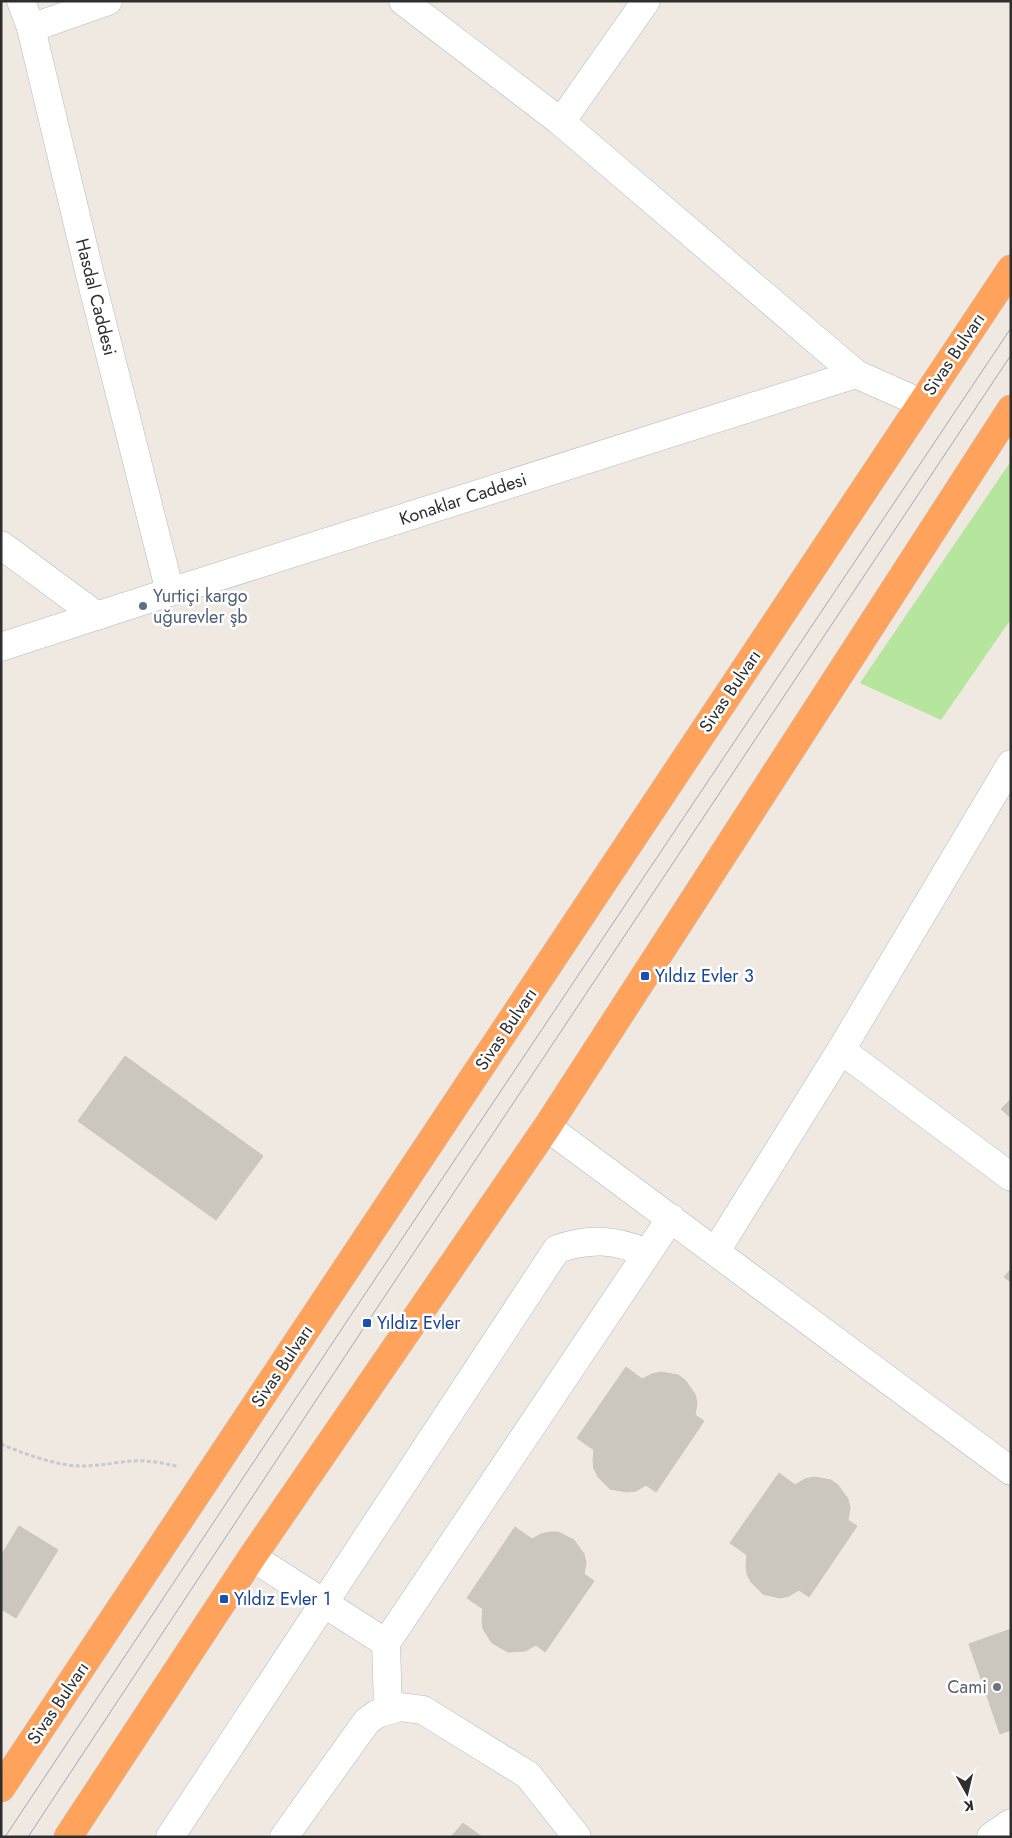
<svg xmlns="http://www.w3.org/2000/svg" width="1012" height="1838" font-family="Jost,sans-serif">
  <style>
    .green { fill: #b6e59e }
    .building { fill: #cbc7bf; stroke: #cbc5ba }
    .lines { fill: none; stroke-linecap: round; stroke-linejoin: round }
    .minor-casing { stroke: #b4b7c1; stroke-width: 29 }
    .highway-casing { stroke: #c9c9c9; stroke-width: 29 }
    .path { stroke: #c9c9c9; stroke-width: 3; stroke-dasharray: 4 2.5; stroke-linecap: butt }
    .minor { stroke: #fff; stroke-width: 28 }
    .highway { stroke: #ffa35c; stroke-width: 28 }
    .tram { stroke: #a3a6b8; stroke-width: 1 }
    .service-dot { fill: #5c6f8a; stroke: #fff; stroke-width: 2 }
    .transit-dot { fill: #1a4fb4; stroke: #fff; stroke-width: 2 }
    .worship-dot { fill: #6b7280; stroke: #fff; stroke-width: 2 }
    .labels { text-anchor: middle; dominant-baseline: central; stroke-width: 5; stroke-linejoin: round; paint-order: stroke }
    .street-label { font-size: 18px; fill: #2e2e2e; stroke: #fff }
    .service-label { font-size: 18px; fill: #4e5e75; stroke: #fff; text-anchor: start }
    .transit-label { font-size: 18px; fill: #164399; stroke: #fff; text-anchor: start }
    .worship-label { font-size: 18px; fill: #5b616d; stroke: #fff; text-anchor: end }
  </style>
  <rect width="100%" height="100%" fill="#efe9e1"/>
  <!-- green -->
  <polygon class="green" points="1011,461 1011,619 941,720 860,683"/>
  <!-- building -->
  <g class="building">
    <polygon points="125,1056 263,1156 216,1220 78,1121"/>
    <polygon points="1011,1099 1011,1118 1001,1109"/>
    <polygon points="1011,1269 1011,1282 1004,1277"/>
    <polygon points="626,1367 642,1379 652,1374 661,1372 678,1375 685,1380 695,1394 697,1403 695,1415 704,1421 656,1492 646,1485 636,1491 627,1492 610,1489 598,1477 594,1469 593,1460 594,1450 577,1438"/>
    <polygon points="779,1473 795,1485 805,1479 814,1477 831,1480 838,1485 848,1499 850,1508 848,1520 857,1526 809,1597 799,1590 789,1596 780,1598 763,1594 751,1582 747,1574 746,1565 747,1555 730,1543"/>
    <polygon points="19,1526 58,1550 16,1618 1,1609 1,1556"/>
    <polygon points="515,1527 532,1539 541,1534 550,1532 558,1532 574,1540 584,1554 586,1563 584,1574 594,1581 545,1652 536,1645 525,1651 508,1652 492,1643 483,1629 482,1620 483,1609 467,1598"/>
    <polygon points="1011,1629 1011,1730 1000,1734 969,1644"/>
    <polygon points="463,1823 482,1837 451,1837"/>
  </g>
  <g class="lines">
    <defs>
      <g id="minor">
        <polyline points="21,1 31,28 92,283 170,592"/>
        <polyline points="403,1 561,122 856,374"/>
        <polyline points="31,28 108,1"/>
        <polyline points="561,122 646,1"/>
        <polyline points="1,545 97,616"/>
        <polyline points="1,647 170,592 856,374 921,403"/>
        <polyline points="841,1050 1011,1177"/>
        <polyline points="547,1127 1011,1471"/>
        <polyline points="716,1251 841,1050 1011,764"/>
        <polyline points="252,1557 386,1643"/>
        <polyline points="388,1709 386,1643 671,1218"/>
        <path d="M170,1837L557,1249C591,1238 614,1239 647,1253"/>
        <polyline points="284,1837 367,1721 377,1714 400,1707 423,1710 528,1775 577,1837"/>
        <polyline points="991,1837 1011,1823"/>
      </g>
      <g id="highway">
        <polyline points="1,1788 1011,269"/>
        <polyline points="68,1837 252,1557 547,1127 1011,409"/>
      </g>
    </defs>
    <!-- minor casing -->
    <use href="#minor" class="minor-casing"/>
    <!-- highway casing -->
    <use href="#highway" class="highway-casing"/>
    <!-- path -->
    <path class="path" d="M1,1444C21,1453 58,1466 80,1466C94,1466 107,1464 122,1462C141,1459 161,1462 179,1467"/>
    <!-- minor -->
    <use href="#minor" class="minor"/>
    <!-- highway -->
    <use href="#highway" class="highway"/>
    <!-- tram -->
    <g class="tram">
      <polyline points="5,1837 351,1315 1011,328"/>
      <polyline points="28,1837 367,1323 1011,355"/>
    </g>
  </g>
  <!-- markers -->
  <circle class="service-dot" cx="143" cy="606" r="5"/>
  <g class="transit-dot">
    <rect x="640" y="971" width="10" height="10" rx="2.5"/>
    <rect x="362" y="1318" width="10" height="10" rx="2.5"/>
    <rect x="219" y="1594" width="10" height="10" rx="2.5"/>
  </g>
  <circle class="worship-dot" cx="997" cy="1687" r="5"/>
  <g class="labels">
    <!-- street labels -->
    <g class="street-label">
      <text transform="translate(96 297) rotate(76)">Hasdal Caddesi</text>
      <text transform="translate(954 354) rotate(-56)">Sivas Bulvarı</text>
      <text transform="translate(463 499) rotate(-18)">Konaklar Caddesi</text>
      <text transform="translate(730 691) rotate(-56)">Sivas Bulvarı</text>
      <text transform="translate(506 1029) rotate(-56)">Sivas Bulvarı</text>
      <text transform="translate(282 1366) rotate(-56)">Sivas Bulvarı</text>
      <text transform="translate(58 1703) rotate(-56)">Sivas Bulvarı</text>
    </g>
    <!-- service labels -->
    <g class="service-label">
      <text x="153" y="596">Yurtiçi kargo<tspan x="153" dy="21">uğurevler şb</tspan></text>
    </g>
    <!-- transit labels -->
    <g class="transit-label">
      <text x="655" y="976">Yıldız Evler 3</text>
      <text x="377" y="1323">Yıldız Evler</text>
      <text x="234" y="1599">Yıldız Evler 1</text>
    </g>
    <!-- worship labels -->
    <g class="worship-label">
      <text x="987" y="1687">Cami</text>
    </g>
  </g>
  <!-- border -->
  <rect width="1012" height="1838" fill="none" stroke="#2e2e2e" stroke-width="5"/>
  <!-- north arrow -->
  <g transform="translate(967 1793) rotate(172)" stroke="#ffffff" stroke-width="4" paint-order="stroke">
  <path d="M0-4L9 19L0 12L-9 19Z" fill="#2e2e2e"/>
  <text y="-8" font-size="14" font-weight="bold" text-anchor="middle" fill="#2e2e2e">K</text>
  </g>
</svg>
